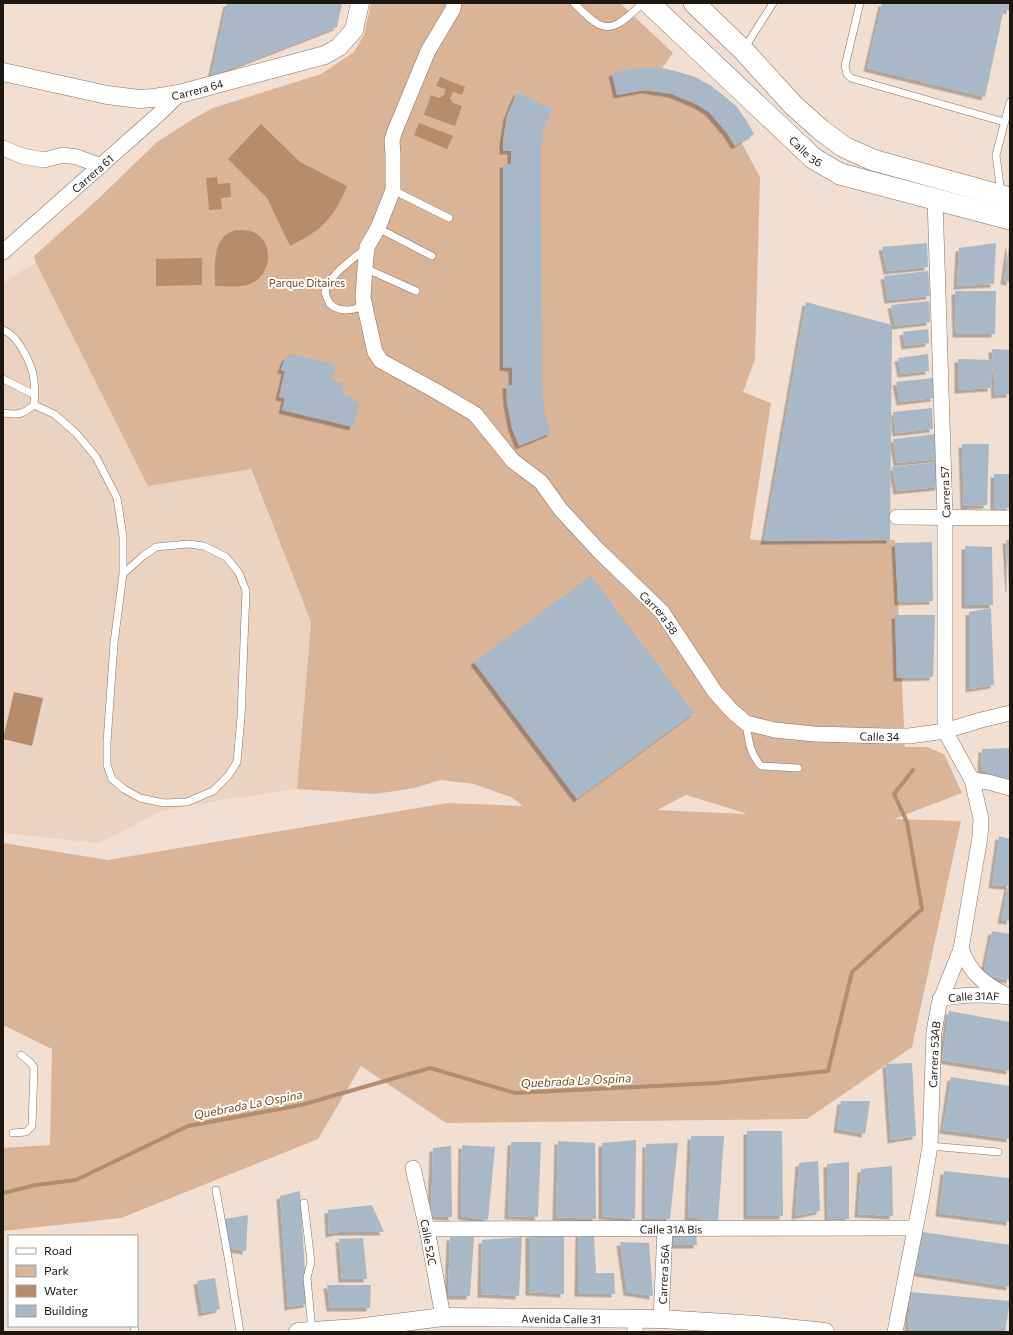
<svg xmlns="http://www.w3.org/2000/svg" width="1013" height="1335" font-family="Commissioner,sans-serif">
  <style>
    .built { fill: #ebd3c1 }
    .green { fill: #dab497; fill-rule: evenodd }
    .water { fill: #b58c6c }
    .lines { fill: none; stroke-linecap: round; stroke-linejoin: round }
    .stream { stroke: #b58c6c; stroke-width: 4 }
    .building { fill: #a9b8c7; filter: url(#shadow) }
    .service-casing { stroke: #847469; stroke-width: 8 }
    .minor-casing { stroke: #847469; stroke-width: 16 }
    .tertiary-casing { stroke: #847469; stroke-width: 19 }
    .secondary-casing { stroke: #847469; stroke-width: 22 }
    .service { stroke: #fff; stroke-width: 7 }
    .minor { stroke: #fff; stroke-width: 15 }
    .tertiary { stroke: #fff; stroke-width: 18 }
    .secondary { stroke: #fff; stroke-width: 21 }
    .labels { text-anchor: middle; dominant-baseline: central; stroke-width: 4; stroke-linejoin: round; paint-order: stroke }
    .street-label { font-size: 11px; fill: #1d1712; stroke: #fff }
    .park-label { font-size: 11px; fill: #7d4713; stroke: #fff }
    .water-label { font-size: 12px; font-style: italic; fill: #7f4915; stroke: #fff }
  </style>
  <defs>
    <filter id="shadow"><feDropShadow dx="-3.5" dy="3.5" stdDeviation="0" flood-color="#0004"/></filter>
  </defs>
  <rect width="100%" height="100%" fill="#f1dfd2"/>
  <!-- built -->
  <polygon class="built" points="36,263 148,486 250,469 311,622 297,789 221,800 162,811 99,843 3,833 3,284 18,273"/>
  <!-- green -->
  <path class="green" d="M371,3H620L673,53L662,68C706,77 732,96 754,134L741,142L760,177L755,359L743,392L771,403L750,539L764,541L895,540L905,747H927L944,754L962,793L894,819L961,821L912,1047L807,1119L446,1123L361,1066L318,1139L121,1218L3,1231V1148L50,1145L52,1049L3,1025V843L108,860L447,803L523,806L511,797L474,784L440,780L415,788L375,794L297,789L311,622L251,469L148,486L36,263L34,256L97,200L157,142L193,119L213,108L321,74L354,52L364,35ZM686,795L745,813V814L657,810Z"/>
  <!-- water -->
  <g class="water">
    <polygon points="440,77 465,87 462,95 453,92 450,98 453,103 462,106 455,126 424,115 431,95 439,98 444,95 446,89 436,86"/>
    <polygon points="419,123 453,136 447,149 414,135"/>
    <path d="M261,124L300,162L347,186C341,202 331,219 317,230C309,236 299,241 290,246L267,198L228,159Z"/>
    <polygon points="217,177 218,184 230,183 231,197 221,198 222,209 209,210 206,178"/>
    <path d="M237,230C245,230 252,230 258,235C275,248 269,277 250,284C239,288 226,286 215,286C215,267 211,235 237,230Z"/>
    <polygon points="202,258 202,285 156,286 156,259"/>
    <polygon points="14,692 43,698 32,746 3,739"/>
  </g>
  <g class="lines">
    <!-- stream -->
    <polyline class="stream" points="3,1193 36,1185 76,1180 188,1126 301,1105 430,1068 515,1093 716,1083 828,1071 852,972 922,909 907,822 894,794 913,770"/>
  </g>
  <!-- building -->
  <g class="building">
    <polygon points="227,3 339,3 342,4 337,27 211,76"/>
    <polygon points="882,3 1010,3 1010,11 1004,9 985,97 867,68"/>
    <polygon points="645,67 662,68 678,72 695,77 710,85 723,95 736,106 746,120 754,134 735,146 727,133 709,112 698,105 672,94 645,90 617,95 612,73 628,69"/>
    <polygon points="517,92 552,109 543,131 541,153 542,387 545,415 551,433 519,446 512,428 507,403 506,385 512,385 512,368 503,367 503,164 511,164 511,151 503,151 503,141 507,116"/>
    <polygon points="927,243 928,267 887,271 882,247"/>
    <polygon points="996,243 994,284 957,286 959,248"/>
    <polygon points="1009,245 1010,245 1010,282 1004,281"/>
    <polygon points="928,271 930,296 888,300 884,276"/>
    <polygon points="955,291 996,291 995,334 956,334"/>
    <polygon points="929,301 930,322 895,326 891,305"/>
    <polygon points="806,302 892,325 890,540 764,541"/>
    <polygon points="928,329 929,343 905,346 903,332"/>
    <polygon points="992,349 1010,350 1010,394 995,395"/>
    <polygon points="292,354 334,364 335,368 332,380 344,384 341,393 353,397 352,400 358,402 359,405 353,427 282,410 285,398 279,397 285,371 281,370 285,358"/>
    <polygon points="928,354 929,371 901,374 898,358"/>
    <polygon points="958,359 993,360 991,388 958,390"/>
    <polygon points="933,378 934,398 900,402 896,382"/>
    <polygon points="932,408 933,429 896,433 893,412"/>
    <polygon points="937,434 939,459 897,463 893,439"/>
    <polygon points="962,444 989,444 987,505 964,506"/>
    <polygon points="937,462 939,487 897,491 892,467"/>
    <polygon points="994,474 1010,474 1010,508 994,509"/>
    <polygon points="1006,540 1010,540 1010,589 1009,589"/>
    <polygon points="932,542 933,601 898,602 895,543"/>
    <polygon points="965,546 992,547 993,605 965,605"/>
    <polygon points="591,576 694,713 577,799 474,662"/>
    <polygon points="991,608 994,685 969,689 969,612"/>
    <polygon points="895,615 935,615 933,677 897,678"/>
    <polygon points="1010,748 1010,784 981,769 982,749"/>
    <polygon points="999,836 1010,839 1010,921 1001,920 1008,886 992,885"/>
    <polygon points="992,931 1010,934 1010,980 983,975"/>
    <polygon points="949,1011 1010,1022 1010,1071 942,1060"/>
    <polygon points="912,1063 916,1136 891,1140 886,1064"/>
    <polygon points="951,1077 1010,1086 1010,1139 943,1130"/>
    <polygon points="841,1101 870,1101 865,1134 837,1129"/>
    <polygon points="747,1131 782,1131 783,1216 747,1216"/>
    <polygon points="691,1136 724,1136 718,1222 688,1217"/>
    <polygon points="636,1140 635,1219 602,1216 602,1143"/>
    <polygon points="558,1141 595,1143 596,1219 556,1217"/>
    <polygon points="511,1142 541,1142 538,1217 508,1216"/>
    <polygon points="678,1143 670,1219 645,1219 646,1144"/>
    <polygon points="462,1145 495,1147 488,1220 461,1216"/>
    <polygon points="451,1146 452,1217 431,1216 433,1148"/>
    <polygon points="818,1161 820,1211 795,1216 799,1163"/>
    <polygon points="849,1162 849,1219 828,1219 827,1164"/>
    <polygon points="892,1166 893,1216 858,1214 861,1169"/>
    <polygon points="944,1171 1010,1178 1010,1222 939,1213"/>
    <polygon points="300,1191 307,1304 288,1307 280,1196"/>
    <polygon points="372,1205 384,1232 339,1232 329,1234 328,1210"/>
    <polygon points="248,1215 246,1251 227,1248 225,1219"/>
    <polygon points="916,1231 1010,1245 1010,1287 912,1272"/>
    <polygon points="671,1232 696,1232 697,1245 670,1245"/>
    <polygon points="579,1233 594,1236 596,1273 614,1273 615,1294 578,1293"/>
    <polygon points="529,1234 564,1236 564,1294 529,1292"/>
    <polygon points="450,1237 474,1237 470,1296 448,1296"/>
    <polygon points="522,1237 519,1296 481,1294 482,1240"/>
    <polygon points="363,1238 367,1279 342,1279 339,1239"/>
    <polygon points="620,1242 649,1243 653,1296 627,1292"/>
    <polygon points="215,1278 220,1309 202,1313 197,1281"/>
    <polygon points="327,1285 371,1285 370,1308 330,1308"/>
    <polygon points="910,1292 1010,1301 1005,1332 908,1332"/>
  </g>
  <g class="lines">
    <defs>
      <g id="service">
        <path d="M574,3C581,10 589,19 598,24C615,34 631,13 643,3"/>
        <polyline points="860,3 845,66 847,74 851,78 1004,122"/>
        <polyline points="744,49 773,3"/>
        <polyline points="393,190 449,218"/>
        <polyline points="1001,193 996,155 1010,102"/>
        <polyline points="378,228 432,256"/>
        <polyline points="365,268 416,291"/>
        <path d="M362,301L358,308C350,311 337,311 330,304C328,301 326,296 325,292C329,275 352,260 365,249"/>
        <path d="M3,330C16,334 26,355 31,367C35,378 35,393 34,405C22,415 18,415 3,413"/>
        <polyline points="3,379 35,395"/>
        <polyline points="34,405 54,414 76,433 96,457 117,498 123,536 123,574 114,643 107,742 107,765 112,779 124,789 140,798 164,803 187,802 213,791 228,776 237,762 241,717 246,591 239,573 226,557 204,546 188,544 156,547 143,556 123,574"/>
        <path d="M746,723C749,741 749,752 761,766L798,768"/>
        <polyline points="13,1133 26,1132 32,1126 34,1068 31,1063 21,1055"/>
        <polyline points="930,1146 998,1152"/>
        <polyline points="216,1190 228,1257 240,1332"/>
        <polyline points="304,1203 311,1262 307,1278 312,1330"/>
        <polyline points="134,1326 135,1332"/>
      </g>
      <g id="minor">
        <path id="s1" d="M454,3L453,9L428,51L394,133L392,141L393,154V190L378,228L367,247L365,268L363,298L375,352L381,361L434,390L475,414L513,461L541,482L561,510L598,550L662,612L715,692L732,711L746,723L775,730L814,734L885,736H909L945,731L981,720L1010,713"/>
        <polyline points="3,148 22,156 44,160 63,155 77,157 101,166"/>
        <path id="s2" d="M3,252L160,113L179,94"/>
        <polyline points="897,517 1010,518"/>
        <polyline points="972,780 988,782 1010,788"/>
        <path d="M961,949C971,974 983,983 1006,995"/>
        <path id="s3" d="M940,999C964,994 986,994 1010,997"/>
        <path id="s4" d="M413,1168L427,1229L443,1317"/>
        <path id="s5" d="M427,1229L915,1228"/>
        <path id="s6" d="M661,1319L665,1229"/>
        <polyline points="635,1332 635,1318"/>
        <path id="s7" d="M895,1332L922,1194L930,1146L934,1032L939,1004L961,949L980,837L981,819L972,780L945,731V517L935,198"/>
      </g>
      <g id="tertiary">
        <path id="s8" d="M3,72L107,95L139,99L154,98L179,94L325,55L339,47L354,30L360,3"/>
        <path id="s9" d="M298,1332L357,1328L443,1317L661,1319L757,1325L825,1332"/>
      </g>
      <g id="secondary">
        <path id="s10" d="M649,3L813,158L840,174L1010,219"/>
        <polyline points="694,3 743,50 793,105 821,130 844,147 873,160 1010,198"/>
      </g>
    </defs>
    <!-- service casing -->
    <use href="#service" class="service-casing"/>
    <!-- minor casing -->
    <use href="#minor" class="minor-casing"/>
    <!-- tertiary casing -->
    <use href="#tertiary" class="tertiary-casing"/>
    <!-- secondary casing -->
    <use href="#secondary" class="secondary-casing"/>
    <!-- service -->
    <use href="#service" class="service"/>
    <!-- minor -->
    <use href="#minor" class="minor"/>
    <!-- tertiary -->
    <use href="#tertiary" class="tertiary"/>
    <!-- secondary -->
    <use href="#secondary" class="secondary"/>
  </g>
  <g class="labels">
    <!-- street labels -->
    <g class="street-label">
      <text stroke="none"><textPath href="#s8" startOffset="198">Carrera 64</textPath></text>
      <text stroke="none"><textPath href="#s10" startOffset="216">Calle 36</textPath></text>
      <text stroke="none"><textPath href="#s2" startOffset="119">Carrera 61</textPath></text>
      <text transform="translate(945 492) rotate(-92)">Carrera 57</text>
      <text stroke="none"><textPath href="#s1" startOffset="761">Carrera 58</textPath></text>
      <text stroke="none"><textPath href="#s1" startOffset="1037">Calle 34</textPath></text>
      <text stroke="none"><textPath href="#s3" startOffset="34">Calle 31AF</textPath></text>
      <text stroke="none"><textPath href="#s7" startOffset="281">Carrera 53AB</textPath></text>
      <text stroke="none"><textPath href="#s5" startOffset="244">Calle 31A Bis</textPath></text>
      <text stroke="none"><textPath href="#s4" startOffset="76">Calle 52C</textPath></text>
      <text stroke="none"><textPath href="#s6" startOffset="45">Carrera 56A</textPath></text>
      <text stroke="none"><textPath href="#s9" startOffset="264">Avenida Calle 31</textPath></text>
    </g>
    <!-- park labels -->
    <g class="park-label">
      <text x="307" y="282">Parque Ditaires</text>
    </g>
    <!-- water labels -->
    <g class="water-label">
      <text transform="translate(576 1080) rotate(-3)">Quebrada La Ospina</text>
      <text transform="translate(248 1104) rotate(-11)">Quebrada La Ospina</text>
    </g>
  </g>
  <!-- border -->
  <rect width="1013" height="1335" fill="none" stroke="#1d1712" stroke-width="8"/>
  <!-- legend -->
  <rect x="8" y="1235" width="130" height="92" fill="#ffffff" stroke="#a5a2a0"/>
  <rect x="16" y="1248" width="20" height="6" fill="#ffffff" stroke="#a5a2a0"/>
  <text x="44" y="1255" font-size="12" fill="#1d1712">Road</text>
  <rect x="16" y="1265" width="20" height="12" fill="#dab497" stroke="#a5a2a0"/>
  <text x="44" y="1275" font-size="12" fill="#1d1712">Park</text>
  <rect x="16" y="1285" width="20" height="12" fill="#b58c6c" stroke="#a5a2a0"/>
  <text x="44" y="1295" font-size="12" fill="#1d1712">Water</text>
  <rect x="16" y="1305" width="20" height="12" fill="#a9b8c7" stroke="#a5a2a0"/>
  <text x="44" y="1315" font-size="12" fill="#1d1712">Building</text>
</svg>
